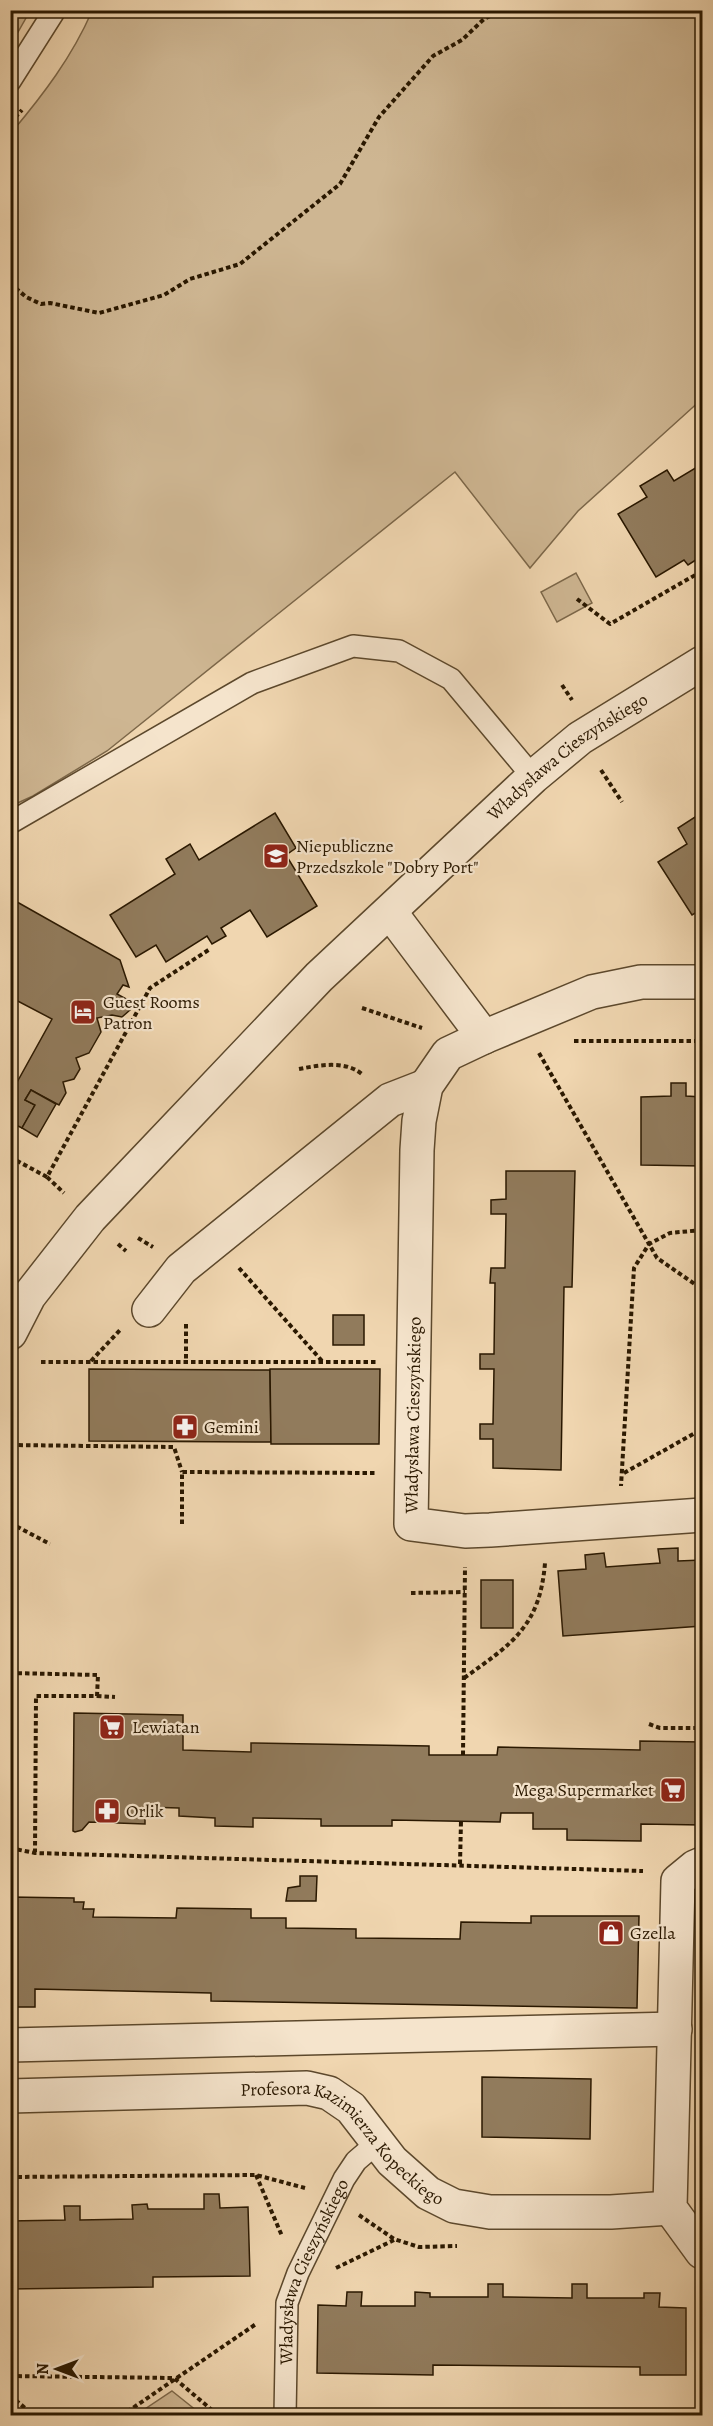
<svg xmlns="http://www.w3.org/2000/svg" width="713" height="2426" font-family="Alegreya,serif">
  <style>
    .green { fill: #ceb692; stroke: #7c6749; stroke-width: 1.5 }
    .building { fill: #917b5c; stroke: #2a1800; stroke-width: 1.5 }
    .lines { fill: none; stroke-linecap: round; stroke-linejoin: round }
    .service-casing { stroke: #5c482c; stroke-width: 24 }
    .minor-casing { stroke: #5c482c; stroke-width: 36 }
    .path { stroke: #2a1800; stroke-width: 4; stroke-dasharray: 4.5 3; stroke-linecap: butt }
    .service { stroke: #f5e4cc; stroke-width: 21 }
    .minor { stroke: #f5e4cc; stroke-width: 33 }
    .labels { text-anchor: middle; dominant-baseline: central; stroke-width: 4.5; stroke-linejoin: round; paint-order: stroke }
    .street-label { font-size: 18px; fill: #2a1800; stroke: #f5e4cc }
    .poi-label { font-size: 18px; fill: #2a1800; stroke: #f5e4cc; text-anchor: start }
  </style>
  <rect width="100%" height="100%" fill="#f0d6b0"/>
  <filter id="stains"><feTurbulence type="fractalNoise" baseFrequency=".00333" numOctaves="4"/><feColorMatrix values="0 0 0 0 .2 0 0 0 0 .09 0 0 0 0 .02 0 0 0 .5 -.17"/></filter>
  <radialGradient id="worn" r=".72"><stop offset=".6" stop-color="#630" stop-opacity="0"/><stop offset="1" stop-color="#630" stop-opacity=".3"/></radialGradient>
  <!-- green -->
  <g class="green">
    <polygon points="19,10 30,11 18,32 11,26 11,20"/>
    <path d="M92,11H702V399L578,511L530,568L455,472L107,751L33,796L11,806V133C43,95 72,57 92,11Z"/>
    <polygon points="576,573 592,603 557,622 541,592"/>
    <polygon points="172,2391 202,2415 136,2415"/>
  </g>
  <!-- building -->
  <g class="building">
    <polygon points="702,464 702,556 688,565 684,560 656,577 618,514 647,497 640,486 667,470 674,481"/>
    <polygon points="275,813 296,848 286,855 317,906 267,937 250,910 221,928 226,936 212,944 207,936 166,962 156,945 136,957 110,915 175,874 166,859 190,844 199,860"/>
    <polygon points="695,817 702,828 702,909 692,915 658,862 687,844 678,828"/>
    <polygon points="10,898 120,960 129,987 123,985 117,994 128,1000 130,1010 122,1017 112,1015 97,1018 101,1032 89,1053 76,1058 80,1069 74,1079 63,1082 66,1093 59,1105 31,1090 25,1100 35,1105 22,1128 10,1122 10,1095 52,1019 10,997"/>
    <polygon points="671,1083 686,1083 686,1096 702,1097 702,1166 641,1165 641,1097 671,1096"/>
    <polygon points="31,1090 56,1104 37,1137 22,1128 35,1105 25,1100"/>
    <polygon points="506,1171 575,1171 572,1287 564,1287 561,1470 493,1468 493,1439 480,1439 480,1424 493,1424 494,1369 480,1369 480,1354 494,1354 495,1283 490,1283 491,1268 505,1268 506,1214 491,1214 491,1200 506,1199"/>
    <rect x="333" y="1315" width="31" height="30"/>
    <polygon points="89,1369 270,1370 271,1442 89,1441"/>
    <polygon points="270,1369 380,1369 379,1444 271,1444"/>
    <polygon points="678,1548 678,1561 702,1560 702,1626 563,1636 558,1571 586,1569 585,1555 604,1553 606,1567 660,1563 658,1549"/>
    <rect x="481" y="1580" width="32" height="48"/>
    <polygon points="74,1713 183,1715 183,1750 251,1752 251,1743 429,1746 429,1755 497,1755 498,1747 640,1750 640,1741 702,1742 702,1825 641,1824 641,1841 567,1840 567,1829 533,1829 533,1813 501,1813 500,1822 392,1820 392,1826 321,1826 321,1819 253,1818 253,1827 215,1826 215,1818 179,1816 179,1808 145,1807 145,1824 89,1822 82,1830 75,1832 73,1831"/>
    <polygon points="300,1876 317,1876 316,1901 286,1901 288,1888 300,1886"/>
    <polygon points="10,1897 74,1898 74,1902 84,1902 83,1909 94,1909 93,1917 176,1918 177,1908 251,1909 251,1918 286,1918 286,1928 356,1929 356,1938 460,1939 461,1922 531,1923 531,1916 639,1916 637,2008 211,2001 211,1993 35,1989 35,2007 10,2007"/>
    <polygon points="482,2077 591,2079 590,2139 482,2137"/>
    <polygon points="204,2194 219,2194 220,2208 248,2207 250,2276 153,2277 153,2287 10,2289 10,2221 65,2220 64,2206 80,2206 80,2220 133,2219 132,2205 147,2204 148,2209 204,2209"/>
    <polygon points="488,2284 503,2284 503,2297 572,2298 572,2284 587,2284 587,2298 644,2298 644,2293 660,2293 659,2307 686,2308 686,2375 640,2375 640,2367 433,2365 433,2375 317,2373 318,2305 346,2306 347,2292 362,2292 361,2306 415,2306 415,2292 430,2293 430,2297 488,2297"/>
  </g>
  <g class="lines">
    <defs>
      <g id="service">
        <polyline points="10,81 55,10"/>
        <polyline points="10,823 252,683 353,646 399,651 451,679 533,777"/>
        <path id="s1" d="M285,2416L287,2303L298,2273L344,2179L356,2161L377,2143"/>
      </g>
      <g id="minor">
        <polyline points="390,912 484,1037"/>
        <polyline points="702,982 641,982 592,992 484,1037 448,1054 426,1086 419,1121 417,1150 411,1524 465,1531 490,1530 702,1515"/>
        <polyline points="149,1310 181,1269 390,1100 426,1086"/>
        <path id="s2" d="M10,1333L29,1296L90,1218L319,977L533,777L580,738L702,663"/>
        <polyline points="702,1864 695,1867 678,1881 670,2208 702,2252"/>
        <polyline points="10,2045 675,2029"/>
        <path id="s3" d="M10,2096L307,2088L329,2093L351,2108L392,2161L428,2193L454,2206L490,2212H611L670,2208"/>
      </g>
    </defs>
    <!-- service casing -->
    <use href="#service" class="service-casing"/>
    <!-- minor casing -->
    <use href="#minor" class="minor-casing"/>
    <!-- path -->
    <g class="path">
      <polyline points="10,123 22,110"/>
      <polyline points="10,283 26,297 41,304 50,303 99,313 164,295 190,279 240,264 340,184 379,117 433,56 462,40 484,19 502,10"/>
      <polyline points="577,599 610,624 697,574 702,584"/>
      <polyline points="562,685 572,700"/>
      <polyline points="601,770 622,802"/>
      <polyline points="362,1008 422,1028"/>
      <polyline points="574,1041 702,1041"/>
      <polyline points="539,1053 649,1244 634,1268 621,1486"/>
      <path d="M299,1069C320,1065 346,1060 363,1075"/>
      <polyline points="10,1157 47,1177 150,988 210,949"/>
      <polyline points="47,1177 64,1193"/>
      <polyline points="702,1230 670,1233 649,1244 657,1258 702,1289"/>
      <polyline points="138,1238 153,1247"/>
      <polyline points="118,1244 126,1251"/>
      <polyline points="239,1268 322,1361"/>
      <polyline points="186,1324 186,1362"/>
      <polyline points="91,1361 120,1330"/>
      <polyline points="41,1362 377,1362"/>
      <polyline points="11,1445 174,1447 182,1472"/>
      <polyline points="624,1473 702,1429"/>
      <polyline points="10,1523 50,1544"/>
      <polyline points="182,1524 182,1472 375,1473"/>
      <polyline points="411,1593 465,1592"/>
      <polyline points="10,1673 98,1675 97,1696 36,1696 35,1852"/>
      <path d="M464,1678C512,1644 540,1626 545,1563"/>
      <polyline points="97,1696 115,1697"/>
      <polyline points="649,1724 660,1728 702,1728"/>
      <polyline points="463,1755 465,1567"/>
      <polyline points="10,1848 35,1853 643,1871"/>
      <polyline points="460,1864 461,1821"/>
      <polyline points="256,2175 282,2236"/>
      <polyline points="10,2177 256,2175 305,2188"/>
      <polyline points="359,2215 394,2239 419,2247 457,2246"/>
      <polyline points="336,2268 394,2240"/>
      <polyline points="10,2376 174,2378 219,2416"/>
      <polyline points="10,2395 34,2416"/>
      <polyline points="121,2416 256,2324"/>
    </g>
    <!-- service -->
    <use href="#service" class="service"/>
    <!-- minor -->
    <use href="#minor" class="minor"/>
  </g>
  <!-- icons -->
  <defs>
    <symbol id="school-square" viewBox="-11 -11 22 22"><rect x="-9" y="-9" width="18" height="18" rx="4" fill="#8f2418" stroke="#f5e4cc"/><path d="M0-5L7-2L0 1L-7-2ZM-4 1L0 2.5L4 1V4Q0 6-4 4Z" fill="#fff"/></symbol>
    <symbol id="hotel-square" viewBox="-11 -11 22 22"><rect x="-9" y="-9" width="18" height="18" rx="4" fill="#8f2418" stroke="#f5e4cc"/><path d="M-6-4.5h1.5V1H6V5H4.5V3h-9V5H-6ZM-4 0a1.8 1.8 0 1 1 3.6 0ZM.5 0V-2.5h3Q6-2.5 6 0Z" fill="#fff"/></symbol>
    <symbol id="pharmacy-square" viewBox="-11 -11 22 22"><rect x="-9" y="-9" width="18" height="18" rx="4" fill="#8f2418" stroke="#f5e4cc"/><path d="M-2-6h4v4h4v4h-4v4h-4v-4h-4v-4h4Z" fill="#fff"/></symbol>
    <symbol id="supermarket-square" viewBox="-11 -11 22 22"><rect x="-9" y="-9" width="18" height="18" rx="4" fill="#8f2418" stroke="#f5e4cc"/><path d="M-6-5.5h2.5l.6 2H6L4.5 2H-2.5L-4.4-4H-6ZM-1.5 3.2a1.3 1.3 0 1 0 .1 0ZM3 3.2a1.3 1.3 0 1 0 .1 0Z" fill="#fff"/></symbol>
    <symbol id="shop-square" viewBox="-11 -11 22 22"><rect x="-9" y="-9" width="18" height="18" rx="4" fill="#8f2418" stroke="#f5e4cc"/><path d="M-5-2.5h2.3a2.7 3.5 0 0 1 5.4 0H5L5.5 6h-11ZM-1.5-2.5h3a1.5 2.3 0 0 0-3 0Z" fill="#fff"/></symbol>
  </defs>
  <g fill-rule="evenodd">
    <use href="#school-square" x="261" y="841" width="30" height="30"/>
    <use href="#hotel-square" x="68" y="997" width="30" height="30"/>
    <use href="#pharmacy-square" x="170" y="1412" width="30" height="30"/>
    <use href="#supermarket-square" x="97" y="1712" width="30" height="30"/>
    <use href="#supermarket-square" x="658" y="1775" width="30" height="30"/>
    <use href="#pharmacy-square" x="92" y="1796" width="30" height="30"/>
    <use href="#shop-square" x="596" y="1918" width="30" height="30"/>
  </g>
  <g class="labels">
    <!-- street labels -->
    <g class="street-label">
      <text stroke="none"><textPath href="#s2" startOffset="806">Władysława Cieszyńskiego</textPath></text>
      <text transform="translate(413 1415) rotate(-89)">Władysława Cieszyńskiego</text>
      <text stroke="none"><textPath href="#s3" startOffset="354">Profesora Kazimierza Kopeckiego</textPath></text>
      <text stroke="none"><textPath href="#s1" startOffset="150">Władysława Cieszyńskiego</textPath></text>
    </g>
    <!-- poi labels -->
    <g class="poi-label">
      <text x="296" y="846">Niepubliczne<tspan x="296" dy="21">Przedszkole "Dobry Port"</tspan></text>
      <text x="103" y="1002">Guest Rooms<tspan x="103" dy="21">Patron</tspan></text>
      <text x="204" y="1427">Gemini</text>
      <text x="132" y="1727">Lewiatan</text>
      <text x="654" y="1790" text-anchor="end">Mega Supermarket</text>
      <text x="126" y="1811">Orlik</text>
      <text x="630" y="1933">Gzella</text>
    </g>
  </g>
  <!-- margin -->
  <rect width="713" height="2426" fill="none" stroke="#f0d6b0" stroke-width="36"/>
  <rect x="12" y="12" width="689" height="2402" fill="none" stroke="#2a1800" stroke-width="3"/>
  <rect x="18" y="18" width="677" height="2390" fill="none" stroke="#2a1800" stroke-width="1.5"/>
  <!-- north arrow -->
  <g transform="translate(57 2369) rotate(270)" stroke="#f5e4cc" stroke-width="4.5" paint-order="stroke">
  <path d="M0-4.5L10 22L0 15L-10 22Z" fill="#2a1800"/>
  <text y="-9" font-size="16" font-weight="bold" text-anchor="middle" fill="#2a1800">N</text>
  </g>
  <rect width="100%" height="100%" filter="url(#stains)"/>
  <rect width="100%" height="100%" fill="url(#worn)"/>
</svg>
